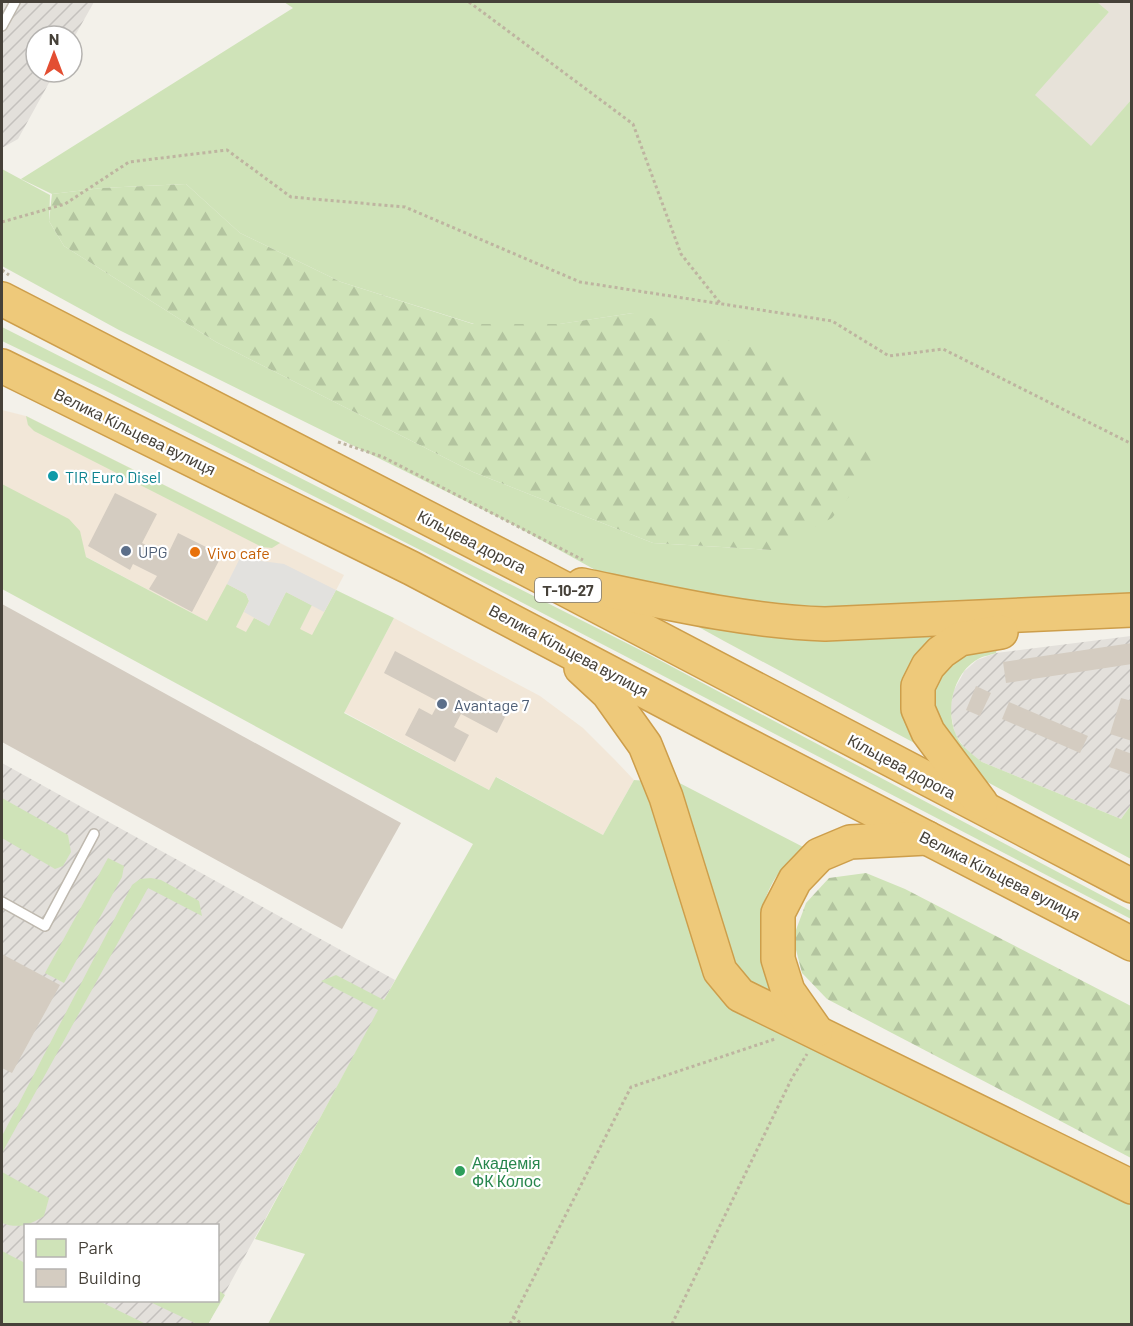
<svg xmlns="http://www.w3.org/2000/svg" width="1133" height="1326" font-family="Barlow,sans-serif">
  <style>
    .residential { fill: #e7e2d9 }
    .commercial { fill: #f2e7d8 }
    .industrial { fill: url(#industrial-furrows); fill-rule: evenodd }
    .green { fill: #cfe3b8 }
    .forest { fill: url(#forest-firs) }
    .parking { fill: #e2e1de }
    .building { fill: #d4ccc1 }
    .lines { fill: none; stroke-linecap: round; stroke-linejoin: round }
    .lane-casing { stroke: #beb8ae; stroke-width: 12 }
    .highway-casing { stroke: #cd9e4b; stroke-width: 36 }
    .path { stroke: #beb4a0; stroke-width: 3; stroke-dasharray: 3 3; stroke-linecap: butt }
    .lane { stroke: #fff; stroke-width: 9 }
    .highway { stroke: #eec97a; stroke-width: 33 }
    .culture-dot { fill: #0f9aa8; stroke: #fff; stroke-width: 2 }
    .service-dot { fill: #5c6f8a; stroke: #fff; stroke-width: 2 }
    .food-dot { fill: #e8710a; stroke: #fff; stroke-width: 2 }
    .leisure-dot { fill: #2e9e5b; stroke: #fff; stroke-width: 2 }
    .labels { text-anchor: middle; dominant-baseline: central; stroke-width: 4.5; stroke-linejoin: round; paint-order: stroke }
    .shield { fill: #fff; stroke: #7e7a74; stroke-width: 1.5 }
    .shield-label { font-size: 15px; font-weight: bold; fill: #464139 }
    .street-label { font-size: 16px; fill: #464139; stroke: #fff }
    .culture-label { font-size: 16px; fill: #0d838f; stroke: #fff; text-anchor: start }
    .service-label { font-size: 16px; fill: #4e5e75; stroke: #fff; text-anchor: start }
    .food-label { font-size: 16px; fill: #c56008; stroke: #fff; text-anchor: start }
    .leisure-label { font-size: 16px; fill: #27864d; stroke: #fff; text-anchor: start }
  </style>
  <defs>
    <pattern id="industrial-furrows" width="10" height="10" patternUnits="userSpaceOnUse" patternTransform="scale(1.5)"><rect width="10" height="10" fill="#e3e0db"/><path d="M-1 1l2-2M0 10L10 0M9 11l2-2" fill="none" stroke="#c4c1bd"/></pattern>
    <pattern id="forest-firs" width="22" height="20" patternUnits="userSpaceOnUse" patternTransform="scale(1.5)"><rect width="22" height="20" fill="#cfe3b8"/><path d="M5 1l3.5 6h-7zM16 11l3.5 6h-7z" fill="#b3c49f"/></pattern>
  </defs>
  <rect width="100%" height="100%" fill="#f3f1ea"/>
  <!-- residential -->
  <polygon class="residential" points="1097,2 1131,2 1131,100 1091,147 1034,95 1109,12"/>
  <!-- commercial -->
  <g class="commercial">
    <polygon points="2,410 26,416 344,575 301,657 278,659 2,512"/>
    <polygon points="394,618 540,696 583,728 616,761 634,780 603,835 497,777 489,790 344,712"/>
  </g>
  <!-- industrial -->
  <g class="industrial">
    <polygon points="2,2 94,2 72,41 72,36 36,36 36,72 55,72 18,139 2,148"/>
    <polygon points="1131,636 1131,805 1121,819 982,762 966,750 955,734 950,709 954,690 964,672 977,660 996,653"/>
    <path d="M2,763L395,980L208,1324H2ZM26,1226H218V1300H26Z"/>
  </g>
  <!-- green -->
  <g class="green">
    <path d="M284,2H1097L1109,12L1035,95L1091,146L1131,100V602L1006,606L996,653C991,655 983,656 978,659C953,673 945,710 956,735C961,747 972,754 982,762L1121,819L1131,805V859L724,641L512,524L119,330L2,266V169L50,195L49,221L64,246L216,342L473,472L653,543L771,550L633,313L553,325L474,324L341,282L240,233L186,184L102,188L52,194L21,179L293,8Z"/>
    <polygon points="2,327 650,655 1131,911 1131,919 440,560 104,390 2,341"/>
    <polygon points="26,416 280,543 272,548 262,547 34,431 28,425"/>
    <polygon points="2,484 69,519 80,531 86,557 207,621 227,584 246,594 249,601 236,627 246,632 254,618 269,625 286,592 312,605 300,629 312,635 336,590 394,618 344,713 489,790 496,777 603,835 634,780 647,781 729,1001 803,1045 1131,1201 1131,1324 268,1324 305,1254 255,1239 378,1010 321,981 336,975 384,1000 473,844 2,589"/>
    <path d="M666,776L809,850C799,858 783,866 776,877C751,916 759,961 781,1000L743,981L724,949Z"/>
    <polygon points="2,798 68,835 71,852 63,866 55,869 2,838"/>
    <polygon points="108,858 124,866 122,877 64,983 45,973"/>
    <polygon points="151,878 161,880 199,901 202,916 148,888 2,1153 2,1136 132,885 140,879"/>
    <path d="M2,1172L49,1198L44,1216C30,1225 18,1229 2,1223Z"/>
    <polygon points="2,1251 25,1263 26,1300 99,1301 146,1324 2,1324"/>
    <polygon points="218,1290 225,1295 208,1324 197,1324 148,1301 218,1300"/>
  </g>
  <!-- forest -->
  <g class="forest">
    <polygon points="186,184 240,233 341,282 473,324 559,324 633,313 761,350 840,412 876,463 832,518 771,550 653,543 473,472 216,342 64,246 49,221 52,194 102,188"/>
    <polygon points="866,873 905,889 1131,1006 1131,1158 827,999 802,973 793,938 806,903 829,878"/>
  </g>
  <!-- parking -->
  <polygon class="parking" points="240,558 284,564 336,590 324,612 286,592 269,626 244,612 249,601 246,594 227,584"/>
  <!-- building -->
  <g class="building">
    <polygon points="115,493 157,514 142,543 167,556 178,533 222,555 192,612 149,589 157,576 133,564 130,570 88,546"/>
    <polygon points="2,604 401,823 342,929 2,742"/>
    <polygon points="1132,643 1132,664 1006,683 1003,662"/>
    <polygon points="395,651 508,711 497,733 461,714 454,727 469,735 455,762 405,735 419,708 432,715 439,702 384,673"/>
    <polygon points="976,686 991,693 980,716 966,710"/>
    <polygon points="1121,698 1132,701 1132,741 1110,734"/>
    <polygon points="1009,702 1088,736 1080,753 1002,719"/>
    <polygon points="1116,748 1132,754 1132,775 1109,767"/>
    <polygon points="2,954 60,985 12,1073 2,1068"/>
  </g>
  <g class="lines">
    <defs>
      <g id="lane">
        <polyline points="2,26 15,2"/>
        <polyline points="2,902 45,926 94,834"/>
      </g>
      <g id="highway">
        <polyline points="2,299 540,576 1132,886"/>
        <polyline points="2,366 411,568 730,736 1132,944"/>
        <path d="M582,585C663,602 743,621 825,624L1132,610"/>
        <polyline points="581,668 608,693 645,745 666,797 720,971 740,995 1132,1187"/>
        <polyline points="981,803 928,732 918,709 918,686 928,666 941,652 960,639 1001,632"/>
        <polyline points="816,1031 788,991 778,959 778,913 795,880 819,855 850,842 927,838"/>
      </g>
    </defs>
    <!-- lane casing -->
    <use href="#lane" class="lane-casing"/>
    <!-- highway casing -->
    <use href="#highway" class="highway-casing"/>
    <!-- path -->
    <g class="path">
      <polyline points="469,2 633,124 681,254 720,303"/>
      <polyline points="2,222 65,204 129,162 227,150 291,197 405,207 580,282 832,321 889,356 943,349 1132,444"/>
      <polyline points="2,270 9,275"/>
      <polyline points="338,442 383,457 583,560"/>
      <polyline points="513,1317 522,1324"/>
      <polyline points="510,1324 631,1087 775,1039"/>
      <polyline points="672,1324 792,1078 807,1054"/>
    </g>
    <!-- lane -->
    <use href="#lane" class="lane"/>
    <!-- highway -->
    <use href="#highway" class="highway"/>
  </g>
  <!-- markers -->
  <circle class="culture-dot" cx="53" cy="476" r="6"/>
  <g class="service-dot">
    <circle cx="126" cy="551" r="6"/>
    <circle cx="442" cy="704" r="6"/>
  </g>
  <circle class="food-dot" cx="195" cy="552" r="6"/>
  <circle class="leisure-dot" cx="460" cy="1171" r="6"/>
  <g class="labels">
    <!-- shield labels -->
    <rect class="shield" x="535" y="578" width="66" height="24" rx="4.5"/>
    <g class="shield-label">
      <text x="568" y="590">Т-10-27</text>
    </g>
    <!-- street labels -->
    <g class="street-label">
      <text transform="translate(135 431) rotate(26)">Велика Кільцева вулиця</text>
      <text transform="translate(472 541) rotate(27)">Кільцева дорога</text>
      <text transform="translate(569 650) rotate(28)">Велика Кільцева вулиця</text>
      <text transform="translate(902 766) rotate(28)">Кільцева дорога</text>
      <text transform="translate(1000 875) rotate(27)">Велика Кільцева вулиця</text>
    </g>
    <!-- culture labels -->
    <g class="culture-label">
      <text x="65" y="476">TIR Euro Disel</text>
    </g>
    <!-- service labels -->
    <g class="service-label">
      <text x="138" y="551">UPG</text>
      <text x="454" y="704">Avantage 7</text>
    </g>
    <!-- food labels -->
    <g class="food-label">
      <text x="207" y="552">Vivo cafe</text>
    </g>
    <!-- leisure labels -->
    <g class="leisure-label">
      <text x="472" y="1162">Академія<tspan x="472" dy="18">ФК Колос</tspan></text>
    </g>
  </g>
  <!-- border -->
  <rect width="1133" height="1326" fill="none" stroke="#464139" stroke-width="6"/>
  <!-- legend -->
  <rect x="24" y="1224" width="195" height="78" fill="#ffffff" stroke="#b5b3b0" stroke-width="1.5"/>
  <rect x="36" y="1239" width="30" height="18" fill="#cfe3b8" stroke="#b5b3b0" stroke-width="1.5"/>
  <text x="78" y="1254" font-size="18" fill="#464139">Park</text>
  <rect x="36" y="1269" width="30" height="18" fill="#d4ccc1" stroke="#b5b3b0" stroke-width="1.5"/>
  <text x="78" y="1284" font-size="18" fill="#464139">Building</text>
  <!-- north arrow -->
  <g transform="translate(54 54)"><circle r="28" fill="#ffffff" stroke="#b5b3b0" stroke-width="1.5"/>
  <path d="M0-4.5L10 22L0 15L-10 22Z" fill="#e34e32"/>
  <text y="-9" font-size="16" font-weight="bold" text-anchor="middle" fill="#464139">N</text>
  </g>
</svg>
